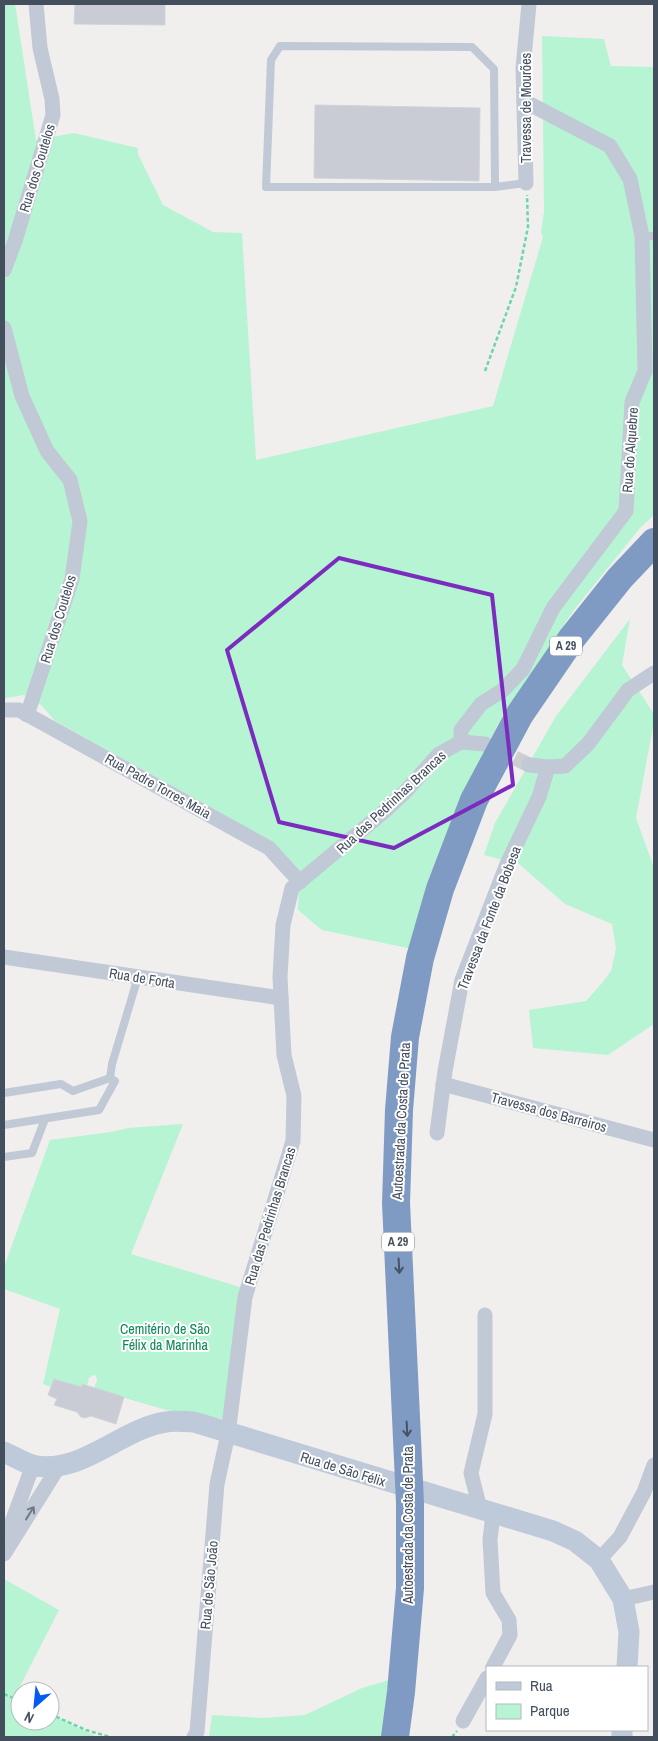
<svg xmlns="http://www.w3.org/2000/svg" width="658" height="1741" font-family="'Archivo Narrow',sans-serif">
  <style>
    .green { fill: #b7f4d3 }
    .building { fill: #c9ccd4; stroke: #d1d3db }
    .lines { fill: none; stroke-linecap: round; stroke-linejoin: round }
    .street-tunnel { stroke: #ceced1; stroke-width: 15; stroke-dasharray: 15 8; stroke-linecap: butt }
    .path { stroke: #6bd6aa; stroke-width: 2.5; stroke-dasharray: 4 2.5; stroke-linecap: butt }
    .lane { stroke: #c0c9d5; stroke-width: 8 }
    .street { stroke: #c0c9d5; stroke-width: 15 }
    .secondary { stroke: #bec9d9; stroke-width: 21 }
    .highway { stroke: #809bc3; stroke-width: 28 }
    .oneway { stroke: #475363 }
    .oneway2 { stroke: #6f7a88 }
    .marked { fill: none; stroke: #7b2cbf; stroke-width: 4; stroke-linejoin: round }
    .labels { text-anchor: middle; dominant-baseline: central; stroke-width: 4; stroke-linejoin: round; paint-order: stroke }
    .shield { fill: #fff; stroke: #7c848e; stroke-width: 1 }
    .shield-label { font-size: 12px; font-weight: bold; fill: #444f5e }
    .street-label { font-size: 14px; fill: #444f5e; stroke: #fff }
    .park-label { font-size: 14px; fill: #0c8854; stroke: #fff }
  </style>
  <rect width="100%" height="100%" fill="#f1eeee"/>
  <!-- green -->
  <g class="green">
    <polygon points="4,4 15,4 36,140 74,133 138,148 138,154 163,205 213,232 242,233 256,460 493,406 543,237 541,232 544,212 542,36 604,39 611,66 654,67 654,515 640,528 574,610 503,715 482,756 435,865 412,949 322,930 298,910 299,889 230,818 55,721 42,706 24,695 6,698 4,700"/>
    <polygon points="630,619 622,665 654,714 654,722 636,818 654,868 654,1024 608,1055 533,1048 529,1010 586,1001 602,983 611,971 616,949 612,924 565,904 519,864 484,855 495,823 556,716"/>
    <polygon points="183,1124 131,1254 240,1287 223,1419 166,1410 94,1389 97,1380 96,1376 93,1375 89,1378 87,1386 81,1387 54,1379 51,1387 43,1384 60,1309 4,1289 4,1267 50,1140 111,1132 128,1128"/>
    <polygon points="4,1579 59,1610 15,1696 20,1698 20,1721 50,1721 50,1714 97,1737 4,1737"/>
    <polygon points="393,1679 384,1737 209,1737 212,1715 263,1718 305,1715 362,1688"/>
  </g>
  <!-- building -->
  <g class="building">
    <polygon points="75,4 165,4 165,25 74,24"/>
    <polygon points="315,105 480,108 479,181 314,178"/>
    <polygon points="54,1379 81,1387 82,1384 124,1397 116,1424 91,1416 85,1418 81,1417 77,1412 54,1405 57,1399 48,1395"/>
  </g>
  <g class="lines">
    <!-- street-tunnel -->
    <polyline class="street-tunnel" points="494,748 529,765"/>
    <!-- path -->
    <g class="path">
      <polyline points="485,371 516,287 528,227 527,195"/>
      <polyline points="4,1694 20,1701"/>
      <polyline points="50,1714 86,1730 110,1737"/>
      <polyline points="452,1737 457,1731"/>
    </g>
    <!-- lane -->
    <g class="lane">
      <polyline points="495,187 494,69 472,47 280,46 271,60 266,187 495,187 526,183"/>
      <polyline points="642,236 654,236"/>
      <polyline points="4,1093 61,1084 73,1091 110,1078 112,1064 138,977"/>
      <polyline points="4,1125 99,1110 115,1081 110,1078"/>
      <polyline points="4,1157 32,1153 45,1119"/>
    </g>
    <!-- street -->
    <g class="street">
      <polyline points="526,183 523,68 529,4"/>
      <polyline points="4,270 15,241 53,115 52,99 40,48 36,4"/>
      <polyline points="4,328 22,396 47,451 70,480 80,521 72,579 27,715"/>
      <polyline points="4,710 19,710 269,848 300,882"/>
      <polyline points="461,742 461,730 481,704 503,690 523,669 553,608 626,511 632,402 645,371 642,236 630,179 610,146 524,101"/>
      <polyline points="529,765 548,767 565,766 588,744 628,690 654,673"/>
      <polyline points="4,957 281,998"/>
      <polyline points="443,1084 654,1140"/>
      <polyline points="437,1133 445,1071 462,980 507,864 539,797 548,767"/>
      <polyline points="480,1509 471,1473 485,1414 485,1315"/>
      <polyline points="5,1541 33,1465"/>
      <polyline points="4,1554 59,1466"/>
      <polyline points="599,1560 620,1537 644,1492 654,1465"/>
      <polyline points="623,1599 654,1592"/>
      <polyline points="493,1667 510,1635 509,1620 493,1593 490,1540 493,1514"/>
      <polyline points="463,1721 487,1678"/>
      <polyline points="194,1737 197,1732 217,1484 228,1434 245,1297 293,1141 294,1096 284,1055 280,977 283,925 292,888 386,810 406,791 439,754 461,742 485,744"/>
    </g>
    <!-- secondary -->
    <g class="secondary">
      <path d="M4,1452C13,1456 23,1462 32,1465C79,1477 122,1428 166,1422C175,1420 185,1422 194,1422L553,1531L575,1541L599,1560L623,1599L629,1632L627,1667"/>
      <polyline points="622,1737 622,1730"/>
    </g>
    <!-- highway -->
    <polyline class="highway" points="395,1737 401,1692 410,1588 410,1503 396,1203 399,1110 405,1037 420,958 440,889 474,800 520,714 572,638 620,578 654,542"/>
  </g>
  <!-- one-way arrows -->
  <defs><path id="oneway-shaft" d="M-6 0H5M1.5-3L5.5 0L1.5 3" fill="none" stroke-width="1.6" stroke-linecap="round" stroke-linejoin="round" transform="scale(1.25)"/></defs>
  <g class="oneway">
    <use href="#oneway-shaft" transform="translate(399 1266) rotate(87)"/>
    <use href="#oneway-shaft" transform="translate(407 1429) rotate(87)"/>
  </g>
  <use class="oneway2" href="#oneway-shaft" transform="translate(30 1513) rotate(-58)"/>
  <!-- marked area -->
  <path class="marked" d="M339,558L492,595L513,785L394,848L279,822L227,650Z"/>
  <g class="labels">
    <!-- shield labels -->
    <g class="shield">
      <rect x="550" y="636.5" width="32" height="19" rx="4"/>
      <rect x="382" y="1232.5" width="32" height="19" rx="4"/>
    </g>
    <g class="shield-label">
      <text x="566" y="646">A 29</text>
      <text x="398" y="1242">A 29</text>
    </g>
    <!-- street labels -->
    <g class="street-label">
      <text transform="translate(526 108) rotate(-90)">Travessa de Mourões</text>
      <text transform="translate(37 168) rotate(-73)">Rua dos Coutelos</text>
      <text transform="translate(630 450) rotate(-86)">Rua do Alquebre</text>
      <text transform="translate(58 619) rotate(-73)">Rua dos Coutelos</text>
      <text transform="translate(158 786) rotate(29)">Rua Padre Torres Maia</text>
      <text transform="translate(391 802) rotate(-43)">Rua das Pedrinhas Brancas</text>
      <text transform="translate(489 918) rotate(-69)">Travessa da Fonte da Bobesa</text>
      <text transform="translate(142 978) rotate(9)">Rua de Forta</text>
      <text transform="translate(549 1112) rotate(15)">Travessa dos Barreiros</text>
      <text transform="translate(401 1121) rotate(-87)">Autoestrada da Costa de Prata</text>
      <text transform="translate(270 1216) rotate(-73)">Rua das Pedrinhas Brancas</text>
      <text transform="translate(343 1469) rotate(17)">Rua de São Félix</text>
      <text transform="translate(408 1525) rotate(-90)">Autoestrada da Costa de Prata</text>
      <text transform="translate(209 1585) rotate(-85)">Rua de São João</text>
    </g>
    <!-- park labels -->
    <g class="park-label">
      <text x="165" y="1329">Cemitério de São<tspan x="165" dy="16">Félix da Marinha</tspan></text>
    </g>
  </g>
  <!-- border -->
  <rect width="658" height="1741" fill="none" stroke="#444f5e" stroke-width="10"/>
  <!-- legend -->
  <rect x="486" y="1666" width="162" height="65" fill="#ffffff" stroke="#b4b9bf"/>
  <rect x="496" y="1682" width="25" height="8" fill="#bec9d9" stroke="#b4b9bf"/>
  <text x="530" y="1691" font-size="15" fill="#444f5e">Rua</text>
  <rect x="496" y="1704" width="25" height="15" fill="#b7f4d3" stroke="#b4b9bf"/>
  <text x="530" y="1716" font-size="15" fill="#444f5e">Parque</text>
  <!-- north arrow -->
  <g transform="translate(35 1706) rotate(207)"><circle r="24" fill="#ffffff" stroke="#b4b9bf"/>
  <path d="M0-4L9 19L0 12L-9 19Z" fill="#045af4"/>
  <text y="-8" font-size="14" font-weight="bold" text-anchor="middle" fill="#444f5e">N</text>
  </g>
</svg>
